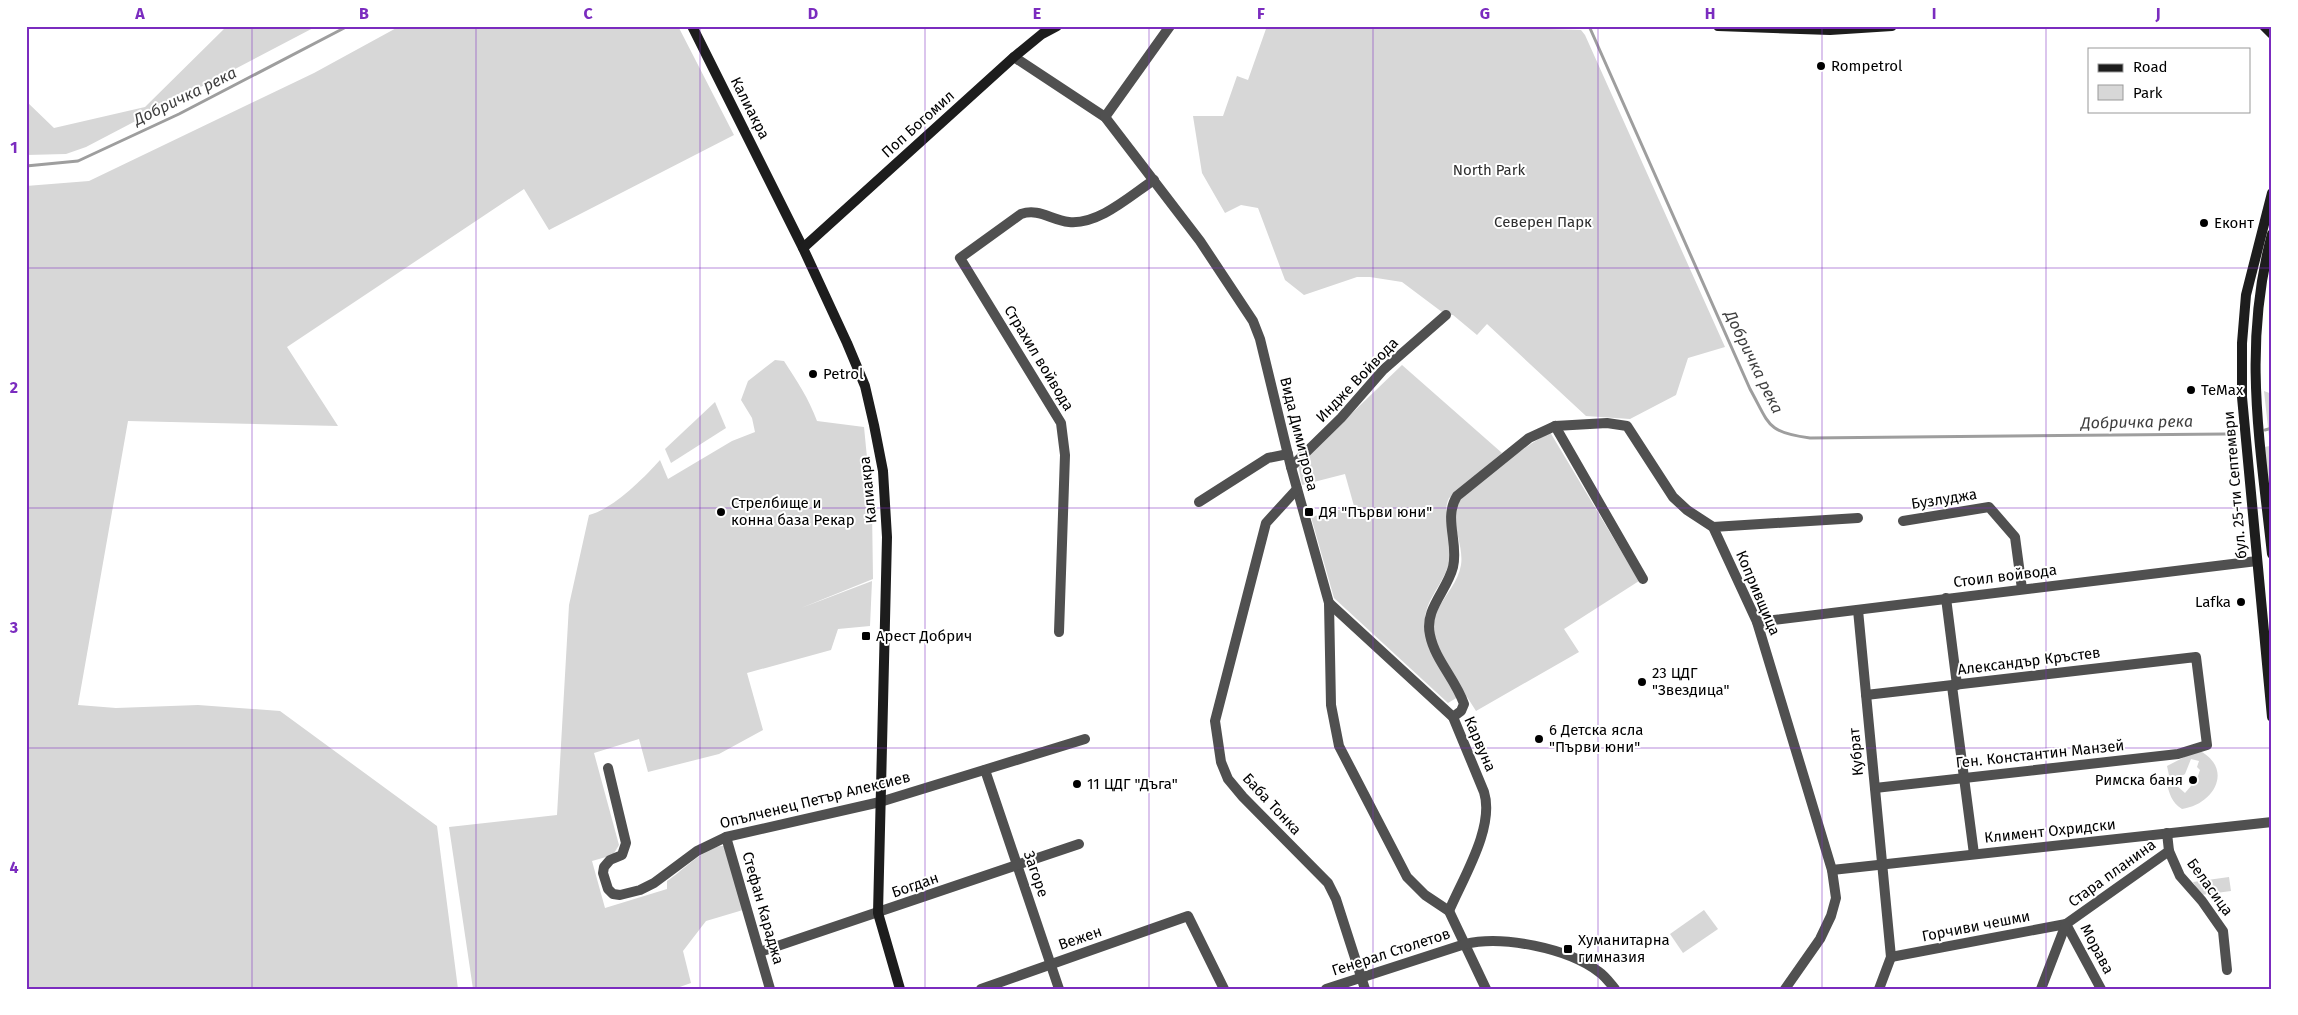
<svg xmlns="http://www.w3.org/2000/svg" width="2298" height="1015" font-family="'Fira Sans',sans-serif">
  <style>
    .green { fill: #d7d7d7; fill-rule: evenodd }
    .lines { fill: none; stroke-linecap: round; stroke-linejoin: round }
    .stream { stroke: #9e9e9e; stroke-width: 3 }
    .street { stroke: #505050; stroke-width: 10 }
    .secondary { stroke: #1d1d1d; stroke-width: 10 }
    .grid { fill: none; stroke: #7b2cbf; stroke-width: 1; stroke-opacity: 0.55 }
    .poi-dot { fill: #000; stroke: #fff; stroke-width: 2 }
    .labels { text-anchor: middle; dominant-baseline: central; stroke-width: 4; stroke-linejoin: round; paint-order: stroke }
    .poi-label { font-size: 15px; fill: #000; stroke: #fff; text-anchor: start }
    .street-label { font-size: 15px; fill: #000; stroke: #fff }
    .park-label { font-size: 15px; fill: #2e2e2e; stroke: #fff }
    .water-label { font-size: 16px; font-style: italic; fill: #3f3f3f; stroke: #fff }
    .neatline { fill: none; stroke: #7b2cbf; stroke-width: 2 }
    .grid-label { font-size: 16px; text-anchor: middle; font-weight: bold; fill: #7b2cbf }
  </style>
  <rect width="100%" height="100%" fill="#fff"/>
  <!-- green -->
  <g class="green">
    <polygon points="227,26 317,26 86,147 66,154 26,155 26,101 54,128 145,107"/>
    <polygon points="400,26 678,26 734,135 549,230 524,189 287,347 338,426 128,421 78,705 116,708 198,705 280,711 437,826 458,989 26,989 26,186 89,181 314,73"/>
    <polygon points="1267,26 1448,26 1581,30 1585,35 1725,347 1688,358 1676,395 1630,419 1586,416 1487,324 1477,335 1453,315 1446,315 1402,282 1370,277 1357,277 1304,295 1285,280 1258,208 1241,205 1225,213 1202,173 1193,116 1223,116 1237,76 1248,80"/>
    <path d="M775,360L784,361C797,381 809,399 817,421L864,427L872,509L873,579L801,608L872,581L870,626L838,629L831,650L747,673L763,730L719,754L648,772L639,739L594,753L619,845L613,855L592,861L605,908L667,889V881C681,872 708,844 724,846L743,910L706,921L683,951L691,983L674,989H473L449,827L557,815L569,605L589,515C613,509 643,479 660,460L668,479L732,441L755,432L752,418L741,400L748,381Z"/>
    <path d="M1402,365L1502,453L1449,498C1441,515 1452,533 1451,551C1450,571 1438,585 1429,603C1414,636 1442,670 1458,697L1448,703L1334,598L1311,517L1354,506L1345,474L1302,485L1298,465Z"/>
    <polygon points="2264,391 2272,394 2272,510 2264,447 2270,446"/>
    <polygon points="715,402 726,428 671,463 665,449"/>
    <path d="M1550,432L1639,581L1564,629L1579,652L1476,711C1463,689 1436,655 1433,630C1432,623 1435,615 1438,609C1446,594 1458,582 1461,565C1464,546 1451,524 1456,508C1462,489 1531,443 1550,432Z"/>
    <path d="M2198,750C2235,768 2214,805 2182,809C2172,803 2168,792 2167,781L2170,780L2167,766ZM2191,759L2199,761L2197,767L2200,770L2197,779L2185,793L2176,785L2179,782L2183,785L2180,777L2185,774Z"/>
    <polygon points="2229,877 2231,891 2201,895 2193,882"/>
    <polygon points="1704,910 1718,929 1683,953 1670,934"/>
  </g>
  <g class="lines">
    <!-- stream -->
    <g class="stream">
      <path d="M1589,26L1750,389C1770,425 1766,432 1810,438L2226,434"/>
      <polyline points="26,166 78,161 179,114 348,26"/>
      <polyline points="2265,430 2272,428"/>
    </g>
    <!-- street -->
    <g class="street">
      <polyline points="1014,57 1105,117 1200,241 1253,321 1260,339 1291,467 1329,603 1331,705 1339,746 1407,877 1425,895 1449,911 1486,989"/>
      <polyline points="1105,117 1170,26"/>
      <polyline points="1555,426 1607,423 1627,426 1673,497 1687,510 1713,527 1757,622 1832,870 1836,898 1831,916 1820,939 1785,989"/>
      <polyline points="1291,467 1341,418 1383,370 1446,315"/>
      <polyline points="1297,489 1266,523 1215,721 1221,762 1228,779 1243,797 1328,883 1336,899 1365,989"/>
      <polyline points="1199,502 1268,458 1288,454"/>
      <polyline points="1903,521 1989,507 2015,537 2022,589"/>
      <polyline points="1713,527 1858,518"/>
      <polyline points="1946,598 1957,685"/>
      <path d="M1329,603L1453,717L1484,792C1495,827 1463,878 1449,911"/>
      <polyline points="1858,610 1891,957 1879,989"/>
      <polyline points="1757,622 2257,561"/>
      <path d="M1059,632L1065,455L1061,423L960,258L1021,214C1039,208 1051,220 1069,222C1099,225 1131,195 1154,180"/>
      <polyline points="1952,686 1974,854"/>
      <polyline points="1866,695 2196,657 2207,745 2178,754 1875,788"/>
      <path d="M1453,717L1461,711L1464,704C1456,680 1435,660 1430,635C1424,609 1447,591 1453,567C1459,543 1443,518 1457,496L1529,438L1555,426L1643,579"/>
      <polyline points="608,768 626,843 622,855 610,860 604,867 603,873 608,889 613,894 620,895 640,890 654,883 697,851 726,837 880,802 1085,739"/>
      <polyline points="985,770 1059,989"/>
      <polyline points="726,837 770,989"/>
      <polyline points="2169,851 2180,876 2202,901 2223,931 2227,970"/>
      <polyline points="1832,870 2272,822"/>
      <polyline points="760,952 1079,844"/>
      <polyline points="1891,957 2066,924 2101,989"/>
      <polyline points="981,989 1188,916 1224,989"/>
      <path d="M1326,989L1465,944C1502,935 1568,948 1599,972C1605,976 1610,983 1615,989"/>
      <polyline points="2041,989 2066,924 2169,851 2167,833"/>
    </g>
    <!-- secondary -->
    <g class="secondary">
      <polyline points="692,26 803,248 847,343 865,386 874,425 883,471 887,537 878,913 900,989"/>
      <polyline points="1718,26 1830,30 1892,26"/>
      <polyline points="2264,26 2272,34"/>
      <polyline points="2272,193 2246,295 2242,343 2242,397 2272,717"/>
      <path d="M2272,234C2242,346 2260,442 2272,554"/>
      <polyline points="803,248 1014,57 1042,34 1057,26"/>
    </g>
  </g>
  <!-- grid -->
  <path class="grid" d="M252,26V989M476,26V989M700,26V989M925,26V989M1149,26V989M1373,26V989M1598,26V989M1822,26V989M2046,26V989M26,268H2272M26,508H2272M26,748H2272"/>
  <!-- markers -->
  <g class="poi-dot">
    <circle cx="1821" cy="66" r="5"/>
    <circle cx="2204" cy="223" r="5"/>
    <circle cx="813" cy="374" r="5"/>
    <circle cx="2191" cy="390" r="5"/>
    <circle cx="721" cy="512" r="5"/>
    <rect x="1304" y="507" width="10" height="10" rx="2.5"/>
    <circle cx="2241" cy="602" r="5"/>
    <rect x="861" y="631" width="10" height="10" rx="2.5"/>
    <circle cx="1642" cy="682" r="5"/>
    <circle cx="1539" cy="739" r="5"/>
    <circle cx="2193" cy="780" r="5"/>
    <circle cx="1077" cy="784" r="5"/>
    <rect x="1563" y="944" width="10" height="10" rx="2.5"/>
  </g>
  <g class="labels">
    <!-- poi labels -->
    <g class="poi-label">
      <text x="1831" y="66">Rompetrol</text>
      <text x="2214" y="223">Еконт</text>
      <text x="823" y="374">Petrol</text>
      <text x="2201" y="390">TeMax</text>
      <text x="731" y="503">Стрелбище и<tspan x="731" dy="17">конна база Рекар</tspan></text>
      <text x="1319" y="512">ДЯ "Първи юни"</text>
      <text x="2231" y="602" text-anchor="end">Lafka</text>
      <text x="876" y="636">Арест Добрич</text>
      <text x="1652" y="673">23 ЦДГ<tspan x="1652" dy="17">"Звездица"</tspan></text>
      <text x="1549" y="730">6 Детска ясла<tspan x="1549" dy="17">"Първи юни"</tspan></text>
      <text x="2183" y="780" text-anchor="end">Римска баня</text>
      <text x="1087" y="784">11 ЦДГ "Дъга"</text>
      <text x="1578" y="940">Хуманитарна<tspan x="1578" dy="17">гимназия</tspan></text>
    </g>
    <!-- street labels -->
    <g class="street-label">
      <text transform="translate(750 108) rotate(63)">Калиакра</text>
      <text transform="translate(918 124) rotate(-42)">Поп Богомил</text>
      <text transform="translate(1039 358) rotate(59)">Страхил войвода</text>
      <text transform="translate(1357 380) rotate(-46)">Индже Войвода</text>
      <text transform="translate(1299 434) rotate(76)">Вида Димитрова</text>
      <text transform="translate(2235 485) rotate(-95)">бул. 25-ти Септември</text>
      <text transform="translate(868 490) rotate(-96)">Калиакра</text>
      <text transform="translate(1944 499) rotate(-9)">Бузлуджа</text>
      <text transform="translate(2005 576) rotate(-7)">Стоил войвода</text>
      <text transform="translate(1758 593) rotate(67)">Копривщица</text>
      <text transform="translate(2029 661) rotate(-7)">Александър Кръстев</text>
      <text transform="translate(1480 744) rotate(67)">Карвуна</text>
      <text transform="translate(1856 752) rotate(-95)">Кубрат</text>
      <text transform="translate(2040 754) rotate(-6)">Ген. Константин Манзей</text>
      <text transform="translate(815 800) rotate(-14)">Опълченец Петър Алексиев</text>
      <text transform="translate(1272 804) rotate(47)">Баба Тонка</text>
      <text transform="translate(2050 831) rotate(-6)">Климент Охридски</text>
      <text transform="translate(2112 873) rotate(-36)">Стара планина</text>
      <text transform="translate(1036 874) rotate(71)">Загоре</text>
      <text transform="translate(915 885) rotate(-19)">Богдан</text>
      <text transform="translate(2210 887) rotate(54)">Беласица</text>
      <text transform="translate(763 908) rotate(74)">Стефан Караджа</text>
      <text transform="translate(1976 926) rotate(-11)">Горчиви чешми</text>
      <text transform="translate(1080 938) rotate(-19)">Вежен</text>
      <text transform="translate(2097 949) rotate(62)">Морава</text>
      <text transform="translate(1391 952) rotate(-18)">Генерал Столетов</text>
    </g>
    <!-- park labels -->
    <g class="park-label">
      <text x="1489" y="170">North Park</text>
      <text x="1543" y="222">Северен Парк</text>
    </g>
    <!-- water labels -->
    <g class="water-label">
      <text transform="translate(185 96) rotate(-26)">Добричка река</text>
      <text transform="translate(1754 362) rotate(64)">Добричка река</text>
      <text transform="translate(2137 422) rotate(-1)">Добричка река</text>
    </g>
  </g>
  <!-- border -->
  <rect width="2298" height="1015" fill="none" stroke="#ffffff" stroke-width="55"/>
  <!-- legend -->
  <rect x="2088" y="48" width="162" height="65" fill="#ffffff" stroke="#999999"/>
  <rect x="2098" y="64" width="25" height="8" fill="#1d1d1d" stroke="#999999"/>
  <text x="2133" y="72" font-size="15" fill="#000000">Road</text>
  <rect x="2098" y="85" width="25" height="15" fill="#d7d7d7" stroke="#999999"/>
  <text x="2133" y="98" font-size="15" fill="#000000">Park</text>
  <rect x="28" y="28" width="2242" height="960" class="neatline"/>
  <g class="grid-label">
    <text x="140" y="19">A</text>
    <text x="364" y="19">B</text>
    <text x="588" y="19">C</text>
    <text x="813" y="19">D</text>
    <text x="1037" y="19">E</text>
    <text x="1261" y="19">F</text>
    <text x="1485" y="19">G</text>
    <text x="1710" y="19">H</text>
    <text x="1934" y="19">I</text>
    <text x="2158" y="19">J</text>
    <text x="14" y="153">1</text>
    <text x="14" y="393">2</text>
    <text x="14" y="633">3</text>
    <text x="14" y="873">4</text>
  </g>
</svg>
